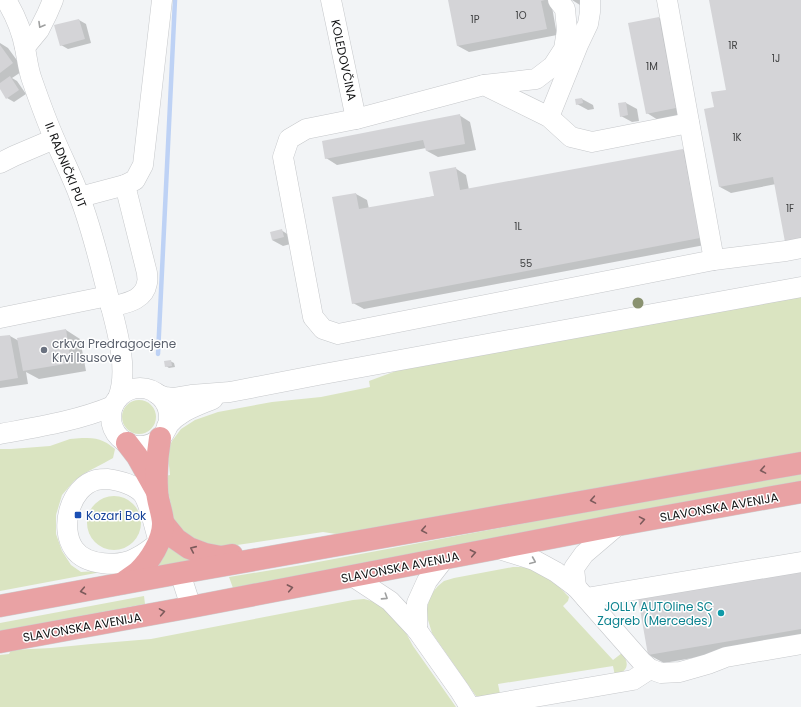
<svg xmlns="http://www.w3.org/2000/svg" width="801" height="707" font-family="Poppins,sans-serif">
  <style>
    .green { fill: #dae4c1 }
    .shadow { fill: #0003 }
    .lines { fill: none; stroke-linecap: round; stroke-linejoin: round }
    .stream { stroke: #bed2f5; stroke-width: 4.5 }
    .building { fill: #d4d4d7 }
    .minor-casing { stroke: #c6c8cb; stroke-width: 21 }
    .major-casing { stroke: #cfcfd0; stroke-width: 23 }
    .minor { stroke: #fff; stroke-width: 20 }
    .major { stroke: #e9a2a4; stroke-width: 22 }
    .tree { fill: #8a9270 }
    .oneway { stroke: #9fa0a0 }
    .oneway2 { stroke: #7c5a5b }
    .worship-dot { fill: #6b7280; stroke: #fff; stroke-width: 1.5 }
    .transit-dot { fill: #1a4fb4; stroke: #fff; stroke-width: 1.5 }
    .culture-dot { fill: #0f9aa8; stroke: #fff; stroke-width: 1.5 }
    .labels { text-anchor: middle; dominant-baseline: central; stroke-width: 3; stroke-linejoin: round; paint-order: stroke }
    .number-label { font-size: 10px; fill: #414243 }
    .street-label { font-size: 12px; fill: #101112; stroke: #fff }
    .worship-label { font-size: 12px; fill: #5b616d; stroke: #fff; text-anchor: start }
    .transit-label { font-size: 12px; fill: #164399; stroke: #fff; text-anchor: start }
    .culture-label { font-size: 12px; fill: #0d838f; stroke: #fff; text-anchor: end }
  </style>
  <rect width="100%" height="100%" fill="#f2f4f6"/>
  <!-- green -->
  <g class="green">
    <polygon points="801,294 801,456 343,535 323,532 237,545 214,549 176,530 165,476 170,475 168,456 168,450 172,441 181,429 195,420 218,412 272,402 321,397 370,387 369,381 404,368"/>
    <circle cx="139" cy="417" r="17"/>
    <path d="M82,438C97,438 103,439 115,449L113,458L104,463L85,473L74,481L62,495L56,515V534L62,551L71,565L81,572L112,570L0,591V449H11L50,446L70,439Z"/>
    <polygon points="801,474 801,484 233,588 229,577 302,565 637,502"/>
    <circle cx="114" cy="523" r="27"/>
    <polygon points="168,541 196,562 152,570"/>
    <path d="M513,567C520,567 528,567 535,569C546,573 561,588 569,597L568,601L563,606L613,660L622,653C630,664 628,671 615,676L613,666L498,684L500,694L482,697L476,696L432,633L428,620L427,609L429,600L432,593L438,586L444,581L454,578Z"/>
    <polygon points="144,596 145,604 0,631 0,623"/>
    <polygon points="364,599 376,602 398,618 413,646 456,707 0,707 0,655 9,654 11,650 51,648 91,644 151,639 353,600"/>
  </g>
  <!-- shadow -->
  <g class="shadow">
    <polygon points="449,0 555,0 552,7 557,35 469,52 458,46"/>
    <polygon points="572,0 591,0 591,2 580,5"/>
    <polygon points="710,0 801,0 776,184 731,193 720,187 715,108 727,91"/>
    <polygon points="659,18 670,25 687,114 658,120 647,113"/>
    <polygon points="79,20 86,24 91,43 68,49 61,45"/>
    <polygon points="0,43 8,48 24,70 12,78 17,81 26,94 14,102 7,98 0,88"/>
    <polygon points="582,99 593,105 594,109 588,110 577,104 576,100"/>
    <polygon points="626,103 637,109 639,121 632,122 621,116"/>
    <polygon points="459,115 470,122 476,150 438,157 427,151 426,148 337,165 326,158"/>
    <polygon points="683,150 694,156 710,244 364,309 353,303 356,194 367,200 369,209 435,196 455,168 466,175 469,190"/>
    <polygon points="281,230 292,237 294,243 283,246 272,240"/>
    <polygon points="66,330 80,339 86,371 39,379 26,372 28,384 0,388 0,337 10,336 19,341"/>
    <polygon points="170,361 174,363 175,367 169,368 166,366"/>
    <polygon points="801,570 801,639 664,663 649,655 639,598"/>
  </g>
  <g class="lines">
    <!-- stream -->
    <polyline class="stream" points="158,354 175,0"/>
  </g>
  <!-- building -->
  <g class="building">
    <polygon points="448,0 545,0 541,1 547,29 457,46"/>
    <polygon points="709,0 801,0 801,239 785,242 773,177 719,187 704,109 714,107 711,92 726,90"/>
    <polygon points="659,17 676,108 646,114 628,23"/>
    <polygon points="79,19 85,39 60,46 54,25"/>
    <polygon points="0,45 13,63 0,73"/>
    <polygon points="10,76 19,90 6,99 0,89 0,83"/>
    <polygon points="582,98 583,103 576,105 575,99"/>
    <polygon points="626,102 628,115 620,117 618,103"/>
    <polygon points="460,114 465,144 426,151 423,140 325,159 322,141"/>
    <polygon points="683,149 700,238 352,304 332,197 356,193 359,209 434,196 429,172 456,167 460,190"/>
    <polygon points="282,229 284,237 272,240 270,232"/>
    <polygon points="66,329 71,363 23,371 17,338"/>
    <polygon points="10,335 18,378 0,381 0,336"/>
    <polygon points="171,360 172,366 165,367 164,361"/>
    <polygon points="801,569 801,629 648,655 638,598"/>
  </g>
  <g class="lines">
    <defs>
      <g id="minor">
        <path d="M6,0C14,13 22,32 25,48C27,58 28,69 32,80C39,100 46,120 55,140C63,159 73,178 80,198C93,232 101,268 110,303C117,330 129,371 118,398"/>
        <polyline points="331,0 356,119"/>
        <polyline points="667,0 714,260"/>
        <polyline points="25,47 39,30 47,14 53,0"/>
        <polyline points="484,85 536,79 553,66 564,49 567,30 565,9 558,0"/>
        <polyline points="549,117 578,45 588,24 590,12 590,0"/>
        <polyline points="689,123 592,142 571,137 549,117 484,85 356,119 306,129 289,139 283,157 313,317 323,329 338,334 714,260 786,251 801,248"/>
        <polyline points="0,163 14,156 54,139"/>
        <polyline points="125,185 135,180 143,165 162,0"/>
        <path d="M80,197L125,185L147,273C147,276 148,280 147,283C144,301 125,303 111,307"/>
        <polyline points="0,318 108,296"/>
        <circle cx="140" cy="417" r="29"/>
        <polyline points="157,394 165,397 173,398 191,395 230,392 318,375 801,287"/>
        <path d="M167,426C180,411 194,407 213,399"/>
        <path d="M0,434C38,427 77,421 113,406"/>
        <path d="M108,479C120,481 134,484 143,494C150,504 155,530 159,542C152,548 144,554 136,558C120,567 86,566 74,549C59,528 70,487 96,480C100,479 105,479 108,479Z"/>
        <polyline points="496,548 534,560 556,572 576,587 574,568 584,554 618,525"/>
        <polyline points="180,573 191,607"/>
        <polyline points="352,576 390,601 417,630 417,603 427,581 444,559"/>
        <polyline points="576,587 642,662 650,669 661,673 680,672 708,664 726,657 801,644"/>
        <polyline points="586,598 801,562"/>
        <polyline points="417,630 460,691 470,707"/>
        <polyline points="476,707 633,680 650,669"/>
      </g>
      <g id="major">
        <polyline points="127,443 137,456 156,490"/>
        <polyline points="163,523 176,539 189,548 205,554 221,557 232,555"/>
        <path d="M123,583C128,579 133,576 138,572C150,561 163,540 163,524C163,513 157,501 157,490C156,473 157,455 160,438"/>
        <polyline points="0,606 180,573 801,463"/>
        <polyline points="0,642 191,607 618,525 801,492"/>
      </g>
    </defs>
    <!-- minor casing -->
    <use href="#minor" class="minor-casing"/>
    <!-- major casing -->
    <use href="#major" class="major-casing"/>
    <!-- minor -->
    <use href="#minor" class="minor"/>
    <!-- major -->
    <use href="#major" class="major"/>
  </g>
  <!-- trees -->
  <circle class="tree" cx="638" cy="303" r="5.5"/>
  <!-- one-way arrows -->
  <defs><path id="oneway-chevron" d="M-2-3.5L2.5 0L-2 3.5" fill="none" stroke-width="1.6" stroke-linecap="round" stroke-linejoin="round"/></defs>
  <g class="oneway">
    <use href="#oneway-chevron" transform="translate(41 25) rotate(120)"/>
    <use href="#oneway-chevron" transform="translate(533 561) rotate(23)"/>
    <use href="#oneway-chevron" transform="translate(385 597) rotate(33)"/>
  </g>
  <g class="oneway2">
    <use href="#oneway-chevron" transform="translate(763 470) rotate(170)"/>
    <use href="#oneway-chevron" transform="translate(593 500) rotate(170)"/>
    <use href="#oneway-chevron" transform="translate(642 520) rotate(-10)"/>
    <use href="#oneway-chevron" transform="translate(424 530) rotate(170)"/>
    <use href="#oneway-chevron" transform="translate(193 549) rotate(-156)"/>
    <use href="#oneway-chevron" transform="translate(473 553) rotate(-11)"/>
    <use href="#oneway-chevron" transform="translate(290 588) rotate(-11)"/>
    <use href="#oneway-chevron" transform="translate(83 591) rotate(169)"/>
    <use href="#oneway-chevron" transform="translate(162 612) rotate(-10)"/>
  </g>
  <!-- markers -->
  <circle class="worship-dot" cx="44" cy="350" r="4"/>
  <rect class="transit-dot" x="74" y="511" width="8" height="8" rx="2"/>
  <circle class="culture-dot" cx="721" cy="613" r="4"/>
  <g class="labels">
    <!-- number labels -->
    <g class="number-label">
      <text x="521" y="15">1O</text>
      <text x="475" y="19">1P</text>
      <text x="733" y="45">1R</text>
      <text x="776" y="58">1J</text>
      <text x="652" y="66">1M</text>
      <text x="737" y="137">1K</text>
      <text x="790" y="208">1F</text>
      <text x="518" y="226">1L</text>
      <text x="526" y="263">55</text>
    </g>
    <!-- street labels -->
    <g class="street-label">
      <text transform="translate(344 60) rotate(78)">KOLEDOVČINA</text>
      <text transform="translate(66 165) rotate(68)">II. RADNIČKI PUT</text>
      <text transform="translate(719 507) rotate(-10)">SLAVONSKA AVENIJA</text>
      <text transform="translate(400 567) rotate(-11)">SLAVONSKA AVENIJA</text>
      <text transform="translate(82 627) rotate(-10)">SLAVONSKA AVENIJA</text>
    </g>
    <!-- worship labels -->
    <g class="worship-label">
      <text x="52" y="343">crkva Predragocjene<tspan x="52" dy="14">Krvi Isusove</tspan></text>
    </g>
    <!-- transit labels -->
    <g class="transit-label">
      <text x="86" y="515">Kozari Bok</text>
    </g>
    <!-- culture labels -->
    <g class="culture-label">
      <text x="713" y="606">JOLLY AUTOline SC<tspan x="713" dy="14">Zagreb (Mercedes)</tspan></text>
    </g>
  </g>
</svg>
